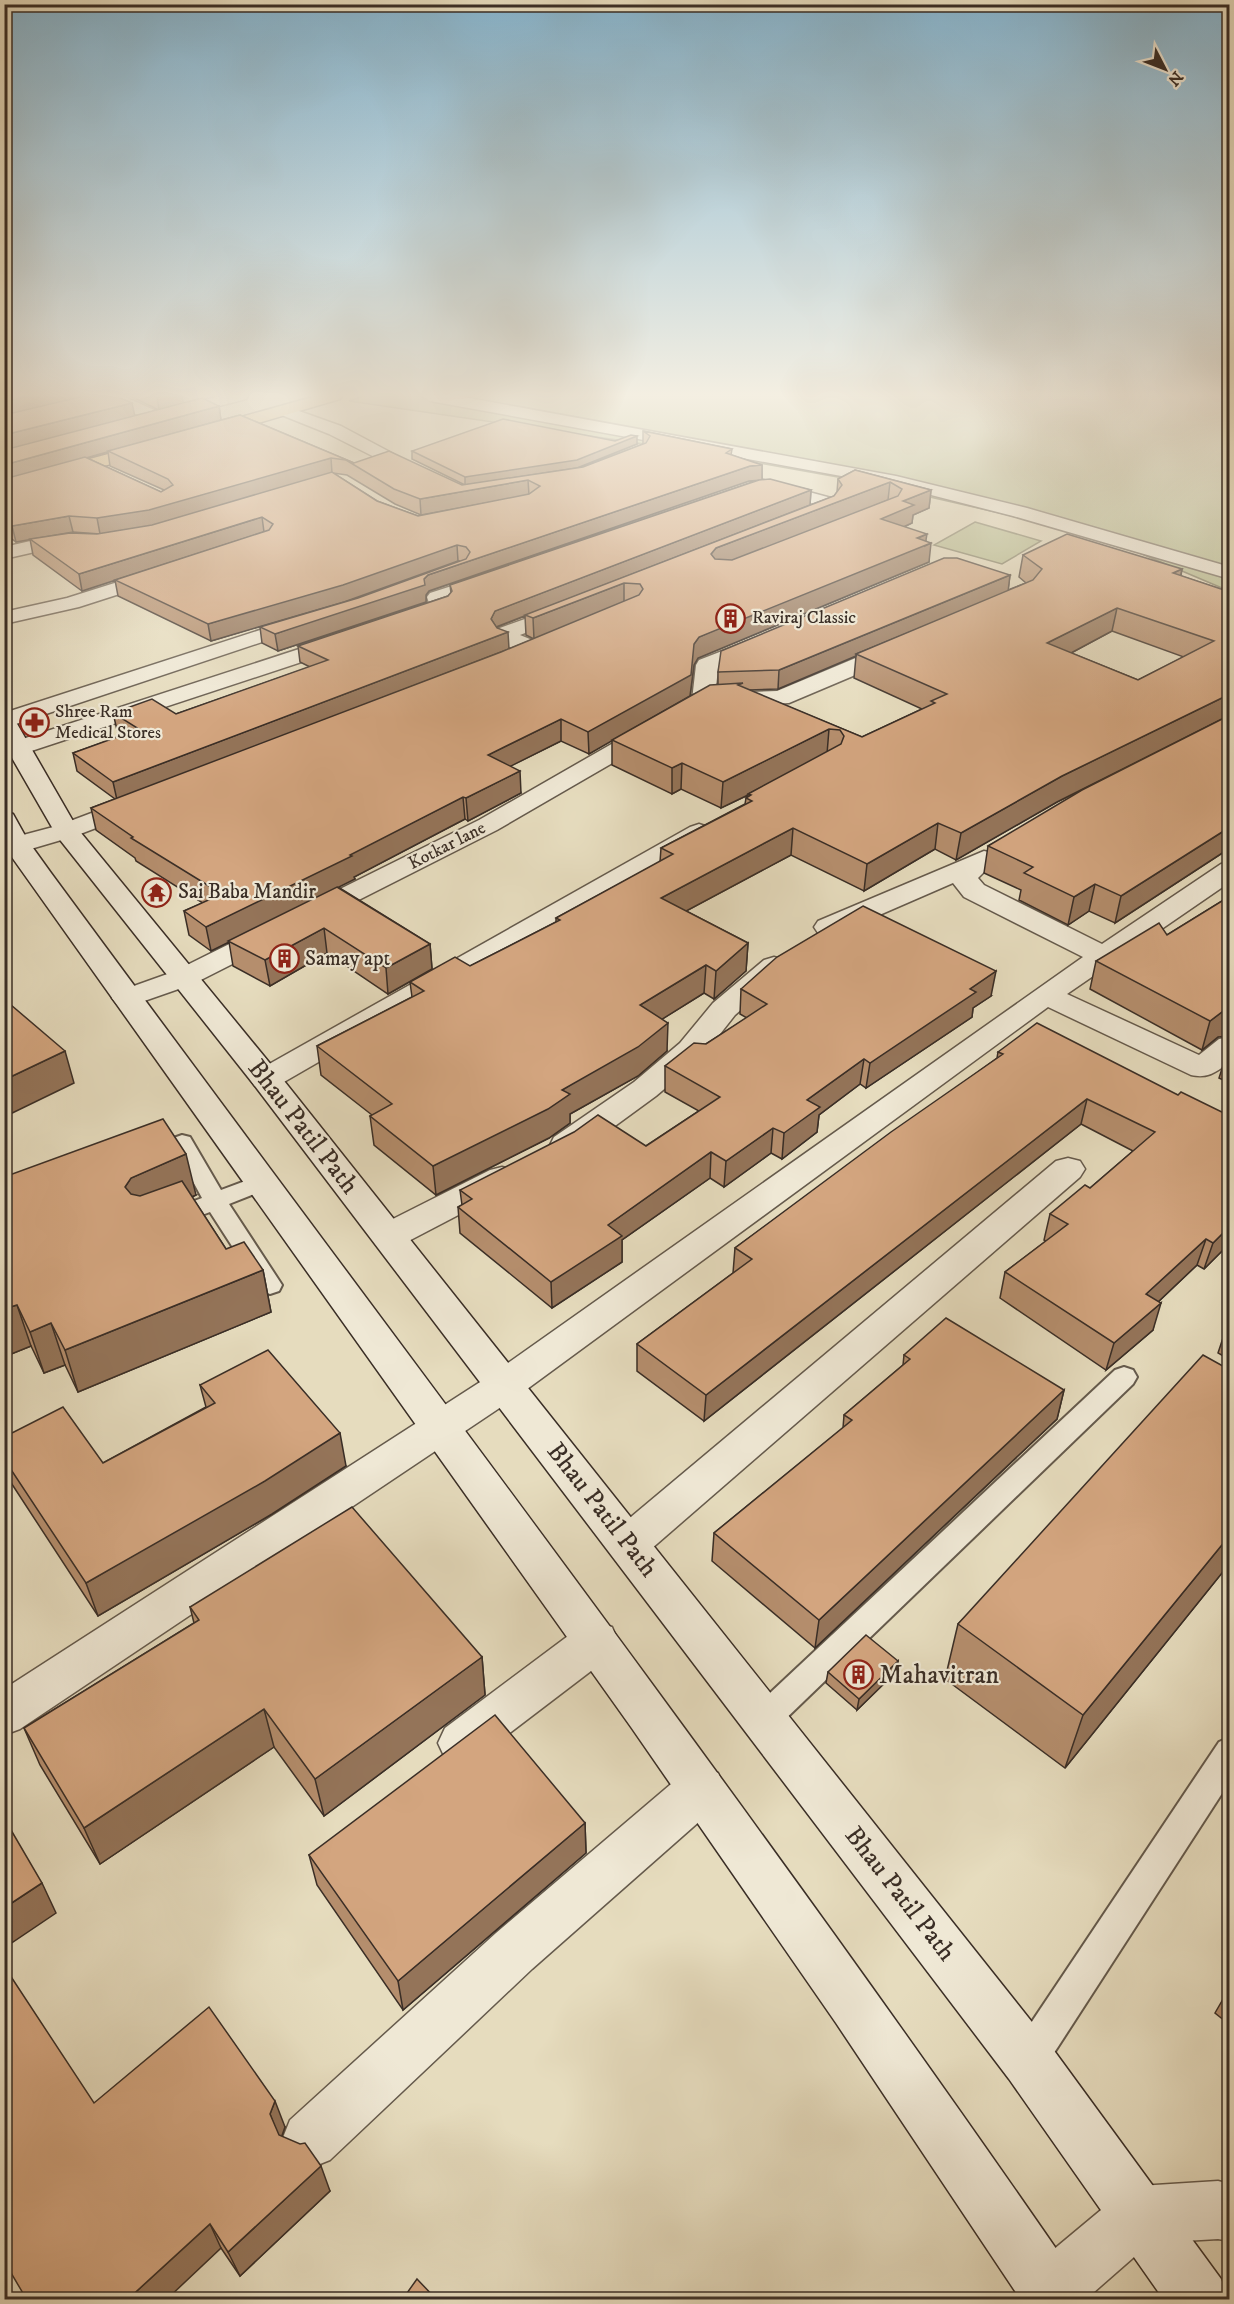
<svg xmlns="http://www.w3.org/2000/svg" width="1234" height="2304" font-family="'IM FELL DW Pica',serif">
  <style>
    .green { fill: #b8bf8f; stroke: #79765a; stroke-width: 1.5 }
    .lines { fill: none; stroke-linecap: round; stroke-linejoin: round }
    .service-casing { stroke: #655a4c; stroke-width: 4 }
    .minor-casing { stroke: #655a4c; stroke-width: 3 }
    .secondary-casing { stroke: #3a2e26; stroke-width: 3 }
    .primary-casing { stroke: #3a2e26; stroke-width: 3 }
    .service { fill: #efe8d5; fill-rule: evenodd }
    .minor { fill: #efe8d5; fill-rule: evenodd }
    .secondary { fill: #efe8d5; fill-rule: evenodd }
    .primary { fill: #e3be7f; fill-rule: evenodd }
    .wall { fill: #b58e6d; stroke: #3a2e26; stroke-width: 1.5; fill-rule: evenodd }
    .shaded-wall { fill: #947459; stroke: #3a2e26; stroke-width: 1.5 }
    .building { fill: #d3a57f; stroke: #3a2e26; stroke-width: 1.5; fill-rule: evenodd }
    .labels { text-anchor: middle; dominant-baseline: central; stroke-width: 4.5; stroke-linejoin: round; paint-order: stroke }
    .far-poi-label { font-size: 18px; fill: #3a2e26; stroke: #efe8d5; text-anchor: start }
    .far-street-label { font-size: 18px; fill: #3a2e26; stroke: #efe8d5 }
    .poi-label { font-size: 21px; fill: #3a2e26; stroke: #efe8d5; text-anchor: start }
    .near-street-label { font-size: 26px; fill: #3a2e26; stroke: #efe8d5 }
    .near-poi-label { font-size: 26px; fill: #3a2e26; stroke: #efe8d5; text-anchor: start }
  </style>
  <rect width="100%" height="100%" fill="#e6dcbe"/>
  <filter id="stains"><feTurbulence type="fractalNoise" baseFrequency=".00333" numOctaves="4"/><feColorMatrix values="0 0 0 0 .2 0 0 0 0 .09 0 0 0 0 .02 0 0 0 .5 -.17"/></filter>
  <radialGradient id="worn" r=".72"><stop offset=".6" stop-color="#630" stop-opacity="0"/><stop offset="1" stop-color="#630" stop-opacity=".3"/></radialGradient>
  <!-- green -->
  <g class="green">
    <polygon points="363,396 1229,396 1229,591 1121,545 1004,514 860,481 686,450 349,401"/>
    <polygon points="975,522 1041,541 1002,564 934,545"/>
  </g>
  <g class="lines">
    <defs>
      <g id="service">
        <polygon points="182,1135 190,1137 221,1190 264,1174 272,1177 275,1182 272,1187 229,1204 282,1285 279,1291 270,1294 261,1291 210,1212 170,1227 162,1225 158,1219 162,1213 202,1198 177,1152 151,1161 143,1159 140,1154 143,1149"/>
        <polygon points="1124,1367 1133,1370 1137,1377 1133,1384 775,1729 764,1733 753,1729 748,1719 753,1709 1115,1370"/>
        <polygon points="1230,1737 1230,1781 1041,2073 1028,2078 1015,2073 1010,2060 1015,2047 1219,1742"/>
      </g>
      <g id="minor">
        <polygon points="95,396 125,397 161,413 163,411 220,396 248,396 246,399 169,419 164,418 156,422 107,403 4,429 4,419"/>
        <polygon points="422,396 458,396 896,476 1027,508 1230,567 1230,579 1013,516 896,486 430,401"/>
        <polygon points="285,406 341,426 431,474 428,478 416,478 329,434 279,414 277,411 279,408"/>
        <path d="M768,481L835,499L838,503C831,516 804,527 789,523L787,519L789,515L817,505L762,490L759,486L762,482Z"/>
        <polygon points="76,535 83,537 86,541 83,545 48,549 4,559 4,547 48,537"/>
        <polygon points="159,569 166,571 169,575 166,579 79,607 4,624 4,612 67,598"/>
        <polygon points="492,573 499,575 502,579 499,583 449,600 451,606 448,610 415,622 401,622 398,618 401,614 429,603 427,597 430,593"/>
        <path d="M567,604L574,606L577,610L574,614L520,635L542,644L545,649L542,654C526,657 503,647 494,634L497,629Z"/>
        <polygon points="303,616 310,618 313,622 310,626 4,728 4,713"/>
        <polygon points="342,635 350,636 353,641 350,646 4,760 4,745"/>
        <polygon points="761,636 769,637 772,642 769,647 718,668 715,697 724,693 777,691 889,644 905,644 908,649 905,654 789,703 724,707 714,701 703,707 695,705 692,700 696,665 699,660"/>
        <polygon points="651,724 659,726 663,731 659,736 497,830 193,984 127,1007 117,1004 112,998 117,992 173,972 479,820 643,726"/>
        <polygon points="134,797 143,800 147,805 143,810 75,836 17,853 8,851 4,846 8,839 57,826"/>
        <polygon points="699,824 708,827 712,832 708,837 277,1086 266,1089 255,1086 250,1079 255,1072 690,827"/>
        <path d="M984,851L993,853L997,859L978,878L984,885L1102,944L1221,864L1230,862V882L1067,994L1199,1055L1219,1039L1230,1037V1062C1216,1072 1208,1079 1191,1075L1048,1007L519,1395L20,1729L4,1735V1689L491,1375L1083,957L964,897L953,883L838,933L828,935L818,933L814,927L818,921Z"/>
        <polygon points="774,957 784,960 788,966 784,972 735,1015 702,1057 656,1096 578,1153 566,1156 554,1153 550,1145 554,1137 634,1082 680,1043 713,1003 764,960"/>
        <polygon points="1068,1158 1080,1161 1085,1169 1080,1177 643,1556 628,1561 613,1556 607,1544 613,1532 1056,1161"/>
        <polygon points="502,1167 514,1170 519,1178 514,1186 401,1245 389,1248 377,1245 372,1236 377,1227 490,1170"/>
        <polygon points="596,1622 612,1627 618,1641 612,1655 477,1758 461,1764 445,1758 438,1743 445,1728 580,1627"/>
        <polygon points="701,1767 718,1773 725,1789 718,1805 532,1969 330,2160 310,2168 290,2160 282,2140 290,2120 496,1933 684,1773"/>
        <polygon points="1218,2181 1230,2184 1230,2241 1218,2239 1150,2243 1085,2300 1024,2300 1021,2291 1029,2270 1119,2195 1139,2186"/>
      </g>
      <g id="secondary">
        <polygon points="4,715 12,717 16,722 77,828 277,1072 1047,2041 1221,2279 1229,2300 1164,2300 1009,2079 255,1086 57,836 4,744"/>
        <path d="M4,811L13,814L28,841L51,873C395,1340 748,1801 1077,2279L1085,2300H1021L836,2023L631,1727L4,846Z"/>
      </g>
      <g id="primary">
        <polygon points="316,396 342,396 340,399 214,436 202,436 200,432 202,428"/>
        <polygon points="153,442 159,443 161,447 159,451 4,493 4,482"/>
      </g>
    </defs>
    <!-- service casing -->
    <use href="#service" class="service-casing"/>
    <!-- minor casing -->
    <use href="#minor" class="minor-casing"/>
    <!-- secondary casing -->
    <use href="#secondary" class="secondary-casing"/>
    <!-- primary casing -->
    <use href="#primary" class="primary-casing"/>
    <!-- service -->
    <use href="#service" class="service"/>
    <!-- minor -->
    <use href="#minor" class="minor"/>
    <!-- secondary -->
    <use href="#secondary" class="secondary"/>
    <!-- primary -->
    <use href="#primary" class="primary"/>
  </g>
  <!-- wall -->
  <g class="wall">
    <path d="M4,396L80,397L135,416L159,410L130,396H182L183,403L219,406L221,420L240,415L354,463L462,485H465L412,459V451L615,441L637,444L577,468L583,467L643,444V431L732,449L731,455L762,465V479L811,490L810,505L834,496L837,492L838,479L855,470L931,490L929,508L913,515L912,523L904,527L926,541L929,562L698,658L694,665L690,696L718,684V672L1010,575L1008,590L1026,583L1019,577L1023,555L1182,569L1181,576L1230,592V848L1115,923L1089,911L1068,925L1019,900L1021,890L984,873L988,846L1189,736L1057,802L956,860L935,849L864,891L791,855L686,911L748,943L746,971L714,999L704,993L662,1019L667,1051L638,1076L570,1114V1123L549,1138L436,1195L374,1145L370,1116L372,1115L321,1075L317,1046L412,997L410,982L470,966L556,922V918L660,862L661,848L745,804L746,798L747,797L748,795L721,808L681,789L672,794L612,765V740L589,754L561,741L510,766L521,793L468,821L465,819L354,877L355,879L338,887L430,944L432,969L388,994L327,953L270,986L233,966L229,942L211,951L189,935L184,911L203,903L136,861L135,858L96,830L91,808L115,799L77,771L73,753L124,735L117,730L113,713L176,714L310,667L300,662L298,646L448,596L451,593L450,585L758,480L749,481L429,591L426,595V602L278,651L262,643L260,627L284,619L211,641L118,596L115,580L82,591L33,555L30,539L16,542L4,533ZM108,452L110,466L164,490L161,492L87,458ZM333,473L347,475L395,504L421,515L418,516L377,501ZM73,532L100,534H61ZM458,561H460L348,601ZM525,616L526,635L534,639L509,649L497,627ZM1112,631L1184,657L1138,680L1071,653ZM856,656L854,678L922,709L862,737L748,690L778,689Z"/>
    <polygon points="1230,896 1218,1037 1202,1050 1090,989 1096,961 1167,935"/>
    <polygon points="741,989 991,996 973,1008 972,1017 866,1088 860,1084 819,1115 817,1132 782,1159 771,1153 724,1187 710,1178 622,1240 622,1262 552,1308 460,1233 458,1207 462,1205 460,1190 646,1146 699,1111 665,1092 665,1066 706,1044 747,1018 740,1014"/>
    <polygon points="1230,1048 1230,1083 1219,1078 1228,1050"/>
    <polygon points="998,1052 1178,1095 1230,1116 1230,1243 1204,1269 1197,1265 1158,1302 1153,1330 1106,1370 1000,1298 1005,1272 1046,1241 1044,1240 1050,1214 1090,1188 1133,1151 1081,1124 704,1421 637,1371 637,1344 733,1273 735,1248 997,1058"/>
    <polygon points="4,1177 196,1195 192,1197 226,1249 263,1270 271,1312 78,1392 65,1365 44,1373 31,1346 4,1357"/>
    <polygon points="1230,1328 1230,1360 1218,1353 1225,1332"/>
    <polygon points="904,1355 1064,1390 1057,1419 815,1648 712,1561 714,1533 843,1428 844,1415 903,1365"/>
    <polygon points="1230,1370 1230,1563 1065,1768 945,1679 958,1624"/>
    <polygon points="200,1385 346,1466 272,1514 98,1616 6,1475 4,1472 4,1437 103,1463 206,1407"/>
    <polygon points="190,1607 482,1657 485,1695 324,1816 274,1747 100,1864 40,1765 24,1728 194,1623"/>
    <polygon points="898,1661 896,1672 857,1710 826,1683 828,1672"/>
    <polygon points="585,1823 586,1853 403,2010 317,1885 309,1855"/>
    <polygon points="1230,1987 1230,2025 1215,2013"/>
    <polygon points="94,2103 285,2127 282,2136 330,2191 240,2276 221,2248"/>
  </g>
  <!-- shaded-wall -->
  <g class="shaded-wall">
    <polygon points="27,396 80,396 80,397 4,417 4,402"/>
    <polygon points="157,396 182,396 183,403 159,410"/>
    <polygon points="132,403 135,417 4,451 4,435"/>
    <polygon points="219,406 221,420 4,481 4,465"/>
    <polygon points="637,436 637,444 577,468 465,485 465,477"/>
    <polygon points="331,458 332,473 152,526 100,534 97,518"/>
    <polygon points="762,465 762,480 749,481 429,591 426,595 426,602 278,651 275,634 424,579 428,575 750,466"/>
    <polygon points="528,480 529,495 421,515 420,499"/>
    <polygon points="890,482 888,500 711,573 711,554 716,548"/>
    <polygon points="811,490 810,505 496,627 491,619 495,611"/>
    <polygon points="931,490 929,508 913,515 912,523 879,538 881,519 903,501"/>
    <polygon points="69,516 73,532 16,542 12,526"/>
    <polygon points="262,517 264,532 82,591 79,574"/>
    <polygon points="927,534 925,546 931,543 929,562 698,658 694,665 690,696 589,754 588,732 694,644 699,637"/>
    <polygon points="457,545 458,561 344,602 211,641 208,624"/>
    <polygon points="1182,569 1177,592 1173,573"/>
    <polygon points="1010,575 1008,592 856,654 856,656 778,689 779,670"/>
    <polygon points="624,583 624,603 534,639 533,618"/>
    <polygon points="1117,608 1112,631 1043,668 1047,643"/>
    <polygon points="508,632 509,649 117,800 113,782"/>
    <polygon points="1230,694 1230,715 1057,802 956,860 961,833 1062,776"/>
    <polygon points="561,719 561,741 489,777 488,755"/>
    <polygon points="829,729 827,754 748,794 748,795 721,808 723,782"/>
    <polygon points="682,763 681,789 672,794 672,768"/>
    <polygon points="520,771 521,793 468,821 466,798"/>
    <polygon points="463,797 465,819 354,877 355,879 211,951 206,927"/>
    <polygon points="938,823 935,849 864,891 867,864"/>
    <polygon points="1230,827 1230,848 1115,923 1121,896"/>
    <polygon points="793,828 791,855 660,925 661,898"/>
    <polygon points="1095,884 1089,911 1068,925 1074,897"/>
    <polygon points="324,928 327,953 270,986 265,960"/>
    <polygon points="748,943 746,971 714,999 716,971"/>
    <polygon points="430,944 432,969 388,994 386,968"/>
    <polygon points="706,965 704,993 640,1033 640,1005"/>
    <polygon points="996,971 991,996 973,1008 972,1017 866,1088 870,1063 970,989"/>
    <polygon points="1230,1008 1230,1036 1218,1037 1202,1050 1210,1021 1226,1009"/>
    <polygon points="668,1023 667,1051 638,1076 570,1114 570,1123 549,1138 436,1195 433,1166 562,1090"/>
    <polygon points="65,1051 74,1083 4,1117 4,1080"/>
    <polygon points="864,1059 860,1084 819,1115 817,1132 782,1159 784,1133 807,1100"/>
    <polygon points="1087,1099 1081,1124 704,1421 706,1395"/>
    <polygon points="773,1128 771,1153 724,1187 726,1161"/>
    <polygon points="711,1152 710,1178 622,1240 622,1262 552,1308 551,1282 608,1225"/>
    <polygon points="186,1154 196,1195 141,1219 125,1187 131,1178"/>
    <polygon points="1230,1226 1230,1243 1204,1269 1213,1243"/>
    <polygon points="1206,1239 1197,1265 1139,1320 1146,1294"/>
    <polygon points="263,1270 271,1312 78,1392 65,1350"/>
    <polygon points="1161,1303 1153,1330 1106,1370 1114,1343"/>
    <polygon points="17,1305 31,1346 4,1357 4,1309"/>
    <polygon points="51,1323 65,1365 44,1373 30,1332"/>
    <polygon points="1064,1390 1057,1419 815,1648 819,1620"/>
    <polygon points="340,1433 346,1466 272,1514 98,1616 86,1583"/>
    <polygon points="1230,1535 1230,1563 1065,1768 1083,1715"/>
    <polygon points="482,1657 485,1695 324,1816 315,1779"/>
    <polygon points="898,1661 896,1672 857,1710 859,1699"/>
    <polygon points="264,1709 274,1747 100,1864 84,1828"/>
    <polygon points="585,1823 586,1853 403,2010 398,1981"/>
    <polygon points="42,1883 56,1913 4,1948 4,1908"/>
    <polygon points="275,2101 285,2127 280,2141 270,2114"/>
    <polygon points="321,2166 330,2191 240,2276 228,2252"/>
    <polygon points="210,2224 221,2248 166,2300 127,2300"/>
  </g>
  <!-- building -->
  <g class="building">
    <polygon points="4,396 27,396 4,402"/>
    <polygon points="84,396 116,396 132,403 4,435 4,415"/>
    <polygon points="202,398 219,406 4,465 4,450"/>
    <polygon points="240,415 354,463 389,451 462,485 583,467 646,443 650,436 643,431 732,449 726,453 762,465 750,466 428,575 424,579 425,585 275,634 260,627 358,598 466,559 470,552 466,547 457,545 343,585 208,624 115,580 269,530 273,524 262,517 79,574 30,539 70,533 97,534 152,525 332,472 377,501 418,516 529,494 540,486 528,480 420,499 394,489 346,460 331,458 149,510 97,518 69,516 12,526 4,520 4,479 85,457 161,492 173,485 168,479 108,451"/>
    <polygon points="503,419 615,441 631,435 637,436 577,460 465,477 412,451"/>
    <path d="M855,470L931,490L903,501L914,505L881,519L927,534L917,538L931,543L699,637L694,644L691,675L588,732L561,719L488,755L520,771L466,798L463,797L350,855L352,856L206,927L184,911L222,894L131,838L133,837L91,808L501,652L639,595L643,589L640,584L624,583L533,618L525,615L834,496L842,485L838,479ZM890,482L902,489L898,496L732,560L715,559L711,554L716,548Z"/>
    <polygon points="770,479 811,490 495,611 491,619 497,628 508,632 113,782 73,753 139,729 113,713 152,699 176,714 328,660 298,646 448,596 452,591 450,585 759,480"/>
    <path d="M1067,534L1182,569L1173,573L1230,592V694L1062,776L961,833L938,823L867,864L793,828L661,898L748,943L716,971L706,965L640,1005L668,1023L638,1047L562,1090L570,1094L548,1109L433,1166L370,1116L392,1104L317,1046L424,991L410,982L455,957L470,966L560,920L556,918L673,854L661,848L752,801L746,798L751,795L748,794L841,744L844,736L840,730L829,729L723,782L682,763L672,768L612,740L710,685L743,683L738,685L862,737L935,703L931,701L947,694L856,654L1033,580L1042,569L1023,555ZM1117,608L1214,641L1138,680L1047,643Z"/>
    <polygon points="944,558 957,558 1010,575 779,670 718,672 721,651"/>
    <polygon points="1230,715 1230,827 1121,896 1095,884 1074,897 1024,873 1033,867 988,846 1082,790"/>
    <polygon points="337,887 430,944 386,968 324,928 265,960 228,941"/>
    <polygon points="1230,896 1230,1008 1226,1009 1210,1021 1096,961 1159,923 1167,935"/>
    <polygon points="863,906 996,971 970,989 976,992 870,1063 864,1059 807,1100 820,1107 784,1133 773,1128 726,1161 711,1152 608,1225 622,1236 551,1282 458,1207 472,1199 460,1190 574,1132 598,1115 646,1146 720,1097 665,1066 694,1043 706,1044 767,1004 741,989 777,957"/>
    <polygon points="4,999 65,1051 4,1080"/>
    <polygon points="1037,1023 1178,1095 1181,1092 1230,1116 1230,1226 1213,1243 1206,1239 1146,1294 1161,1303 1114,1343 1005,1272 1068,1224 1050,1214 1085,1185 1090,1188 1155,1132 1087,1099 706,1395 637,1344 752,1259 735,1248 891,1132 1003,1054 998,1052"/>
    <polygon points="163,1119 186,1154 131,1178 125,1187 131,1194 140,1196 182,1181 226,1249 244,1242 263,1270 65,1350 51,1323 30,1332 17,1305 4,1309 4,1177"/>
    <polygon points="946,1318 1064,1390 819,1620 714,1533 852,1420 844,1415 910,1359 904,1355"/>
    <polygon points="1230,1328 1230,1335 1225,1332"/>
    <polygon points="268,1350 340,1433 265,1481 86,1583 4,1459 4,1437 63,1407 103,1463 215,1403 200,1385"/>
    <polygon points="1203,1355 1230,1370 1230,1535 1083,1715 958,1624"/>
    <polygon points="352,1507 482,1657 315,1779 264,1709 84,1828 24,1728 199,1620 190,1607"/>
    <polygon points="866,1635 898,1661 859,1699 828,1672"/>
    <polygon points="495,1715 585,1823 398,1981 309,1855"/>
    <polygon points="4,1818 42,1883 4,1908"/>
    <polygon points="4,1966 94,2103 209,2007 275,2101 270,2114 279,2135 300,2144 305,2143 321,2166 228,2252 210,2224 127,2300 27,2300 4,2261"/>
    <polygon points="417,2279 437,2300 402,2300"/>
  </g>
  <!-- sky -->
  <linearGradient id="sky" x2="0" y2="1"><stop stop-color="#87b7d2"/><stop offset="0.55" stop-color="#f4efe2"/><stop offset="1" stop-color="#f4efe2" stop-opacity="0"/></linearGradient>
  <rect width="1234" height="719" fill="url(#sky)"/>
  <!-- icons -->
  <defs>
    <symbol id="building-ring" viewBox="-11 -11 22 22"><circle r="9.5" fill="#efe8d5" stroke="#8f2418" stroke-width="1.5"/><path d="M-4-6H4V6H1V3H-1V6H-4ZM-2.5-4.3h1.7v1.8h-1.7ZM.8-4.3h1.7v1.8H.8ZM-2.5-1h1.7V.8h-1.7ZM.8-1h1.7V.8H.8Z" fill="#8f2418"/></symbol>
    <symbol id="pharmacy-ring" viewBox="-11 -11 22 22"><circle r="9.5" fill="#efe8d5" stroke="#8f2418" stroke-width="1.5"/><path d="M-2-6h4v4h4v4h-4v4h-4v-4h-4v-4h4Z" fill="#8f2418"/></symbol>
    <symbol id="temple-ring" viewBox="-11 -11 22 22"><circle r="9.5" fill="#efe8d5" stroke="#8f2418" stroke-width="1.5"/><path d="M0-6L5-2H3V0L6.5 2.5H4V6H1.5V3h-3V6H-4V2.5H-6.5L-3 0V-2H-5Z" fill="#8f2418"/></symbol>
  </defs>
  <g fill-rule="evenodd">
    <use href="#building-ring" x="714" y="602" width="33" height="33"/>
    <use href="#pharmacy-ring" x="18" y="706" width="33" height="33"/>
    <use href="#temple-ring" x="140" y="876" width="33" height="33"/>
    <use href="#building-ring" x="268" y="942" width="33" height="33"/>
    <use href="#building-ring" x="842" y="1658" width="33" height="33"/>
  </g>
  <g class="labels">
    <!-- far-poi labels -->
    <g class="far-poi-label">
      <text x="752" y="618">Raviraj Classic</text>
      <text x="55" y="712">Shree Ram<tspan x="55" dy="21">Medical Stores</tspan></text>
    </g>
    <!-- far-street labels -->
    <g class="far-street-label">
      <text transform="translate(447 846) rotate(-27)">Kotkar lane</text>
    </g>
    <!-- poi labels -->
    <g class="poi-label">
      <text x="178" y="892">Sai Baba Mandir</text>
      <text x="305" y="959">Samay apt</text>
    </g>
    <!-- near-street labels -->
    <g class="near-street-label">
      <text transform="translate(303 1127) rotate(52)">Bhau Patil Path</text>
      <text transform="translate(602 1510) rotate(52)">Bhau Patil Path</text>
      <text transform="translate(900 1894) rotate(52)">Bhau Patil Path</text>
    </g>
    <!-- near-poi labels -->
    <g class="near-poi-label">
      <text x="879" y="1675">Mahavitran</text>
    </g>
  </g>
  <!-- margin -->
  <rect width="1234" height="2304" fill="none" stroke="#e6dcbe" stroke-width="24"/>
  <rect x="6" y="6" width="1222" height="2292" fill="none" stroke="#3a2e26" stroke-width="3"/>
  <rect x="12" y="12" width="1210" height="2280" fill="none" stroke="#3a2e26" stroke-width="1.5"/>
  <!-- north arrow -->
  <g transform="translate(1165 69) rotate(132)" stroke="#efe8d5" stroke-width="4.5" paint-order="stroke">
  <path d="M0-4.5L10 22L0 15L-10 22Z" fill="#3a2e26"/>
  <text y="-9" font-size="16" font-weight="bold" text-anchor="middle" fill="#3a2e26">N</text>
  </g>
  <rect width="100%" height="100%" filter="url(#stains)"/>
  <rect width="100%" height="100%" fill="url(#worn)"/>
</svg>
